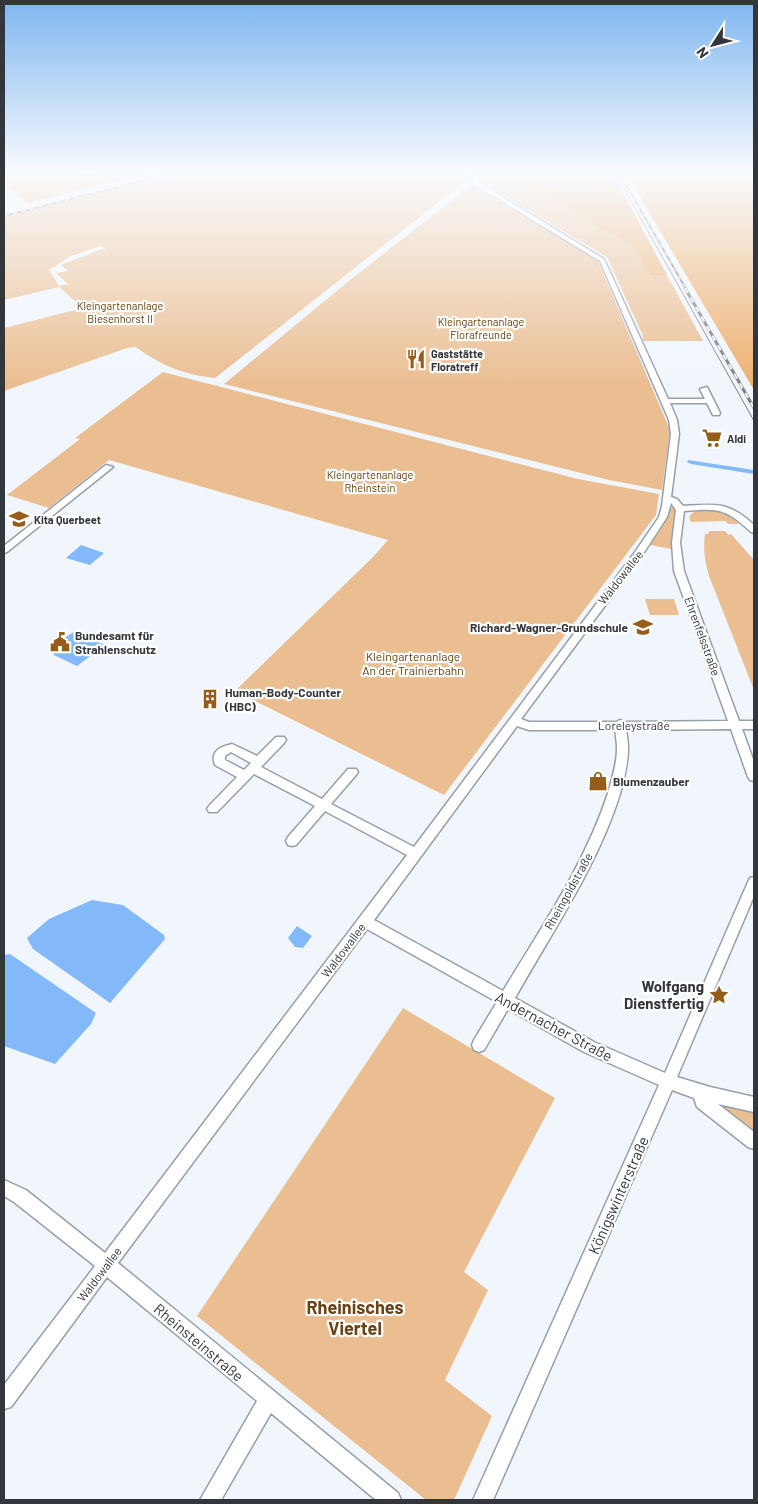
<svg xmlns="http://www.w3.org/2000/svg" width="758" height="1504" font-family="Barlow,sans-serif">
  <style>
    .green { fill: #eabe91; fill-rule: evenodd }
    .forest { fill: #edaf6f }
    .water { fill: #83b9f9 }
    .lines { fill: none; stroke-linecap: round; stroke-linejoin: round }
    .canal { fill: #83b9f9; fill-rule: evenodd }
    .minor-casing { stroke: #979fa9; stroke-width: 3 }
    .minor { fill: #fff; fill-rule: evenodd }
    .tram { stroke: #7a7d83; stroke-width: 1 }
    .rail-far1-casing { stroke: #7a7d83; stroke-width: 2 }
    .rail-casing { stroke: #7a7d83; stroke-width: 3 }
    .rail-far1 { stroke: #fff; stroke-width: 1; stroke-dasharray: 4.5; stroke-linecap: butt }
    .rail { stroke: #fff; stroke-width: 2; stroke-dasharray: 5.5; stroke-linecap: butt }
    .labels { text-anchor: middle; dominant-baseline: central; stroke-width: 4.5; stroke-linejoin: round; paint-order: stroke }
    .far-park-label { font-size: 11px; fill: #643c07; stroke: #fff }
    .far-poi-label { font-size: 11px; font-weight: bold; fill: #33363b; stroke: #fff; text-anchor: start }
    .street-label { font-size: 12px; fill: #33363b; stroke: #fff }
    .poi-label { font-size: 12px; font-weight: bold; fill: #33363b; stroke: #fff; text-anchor: start }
    .park-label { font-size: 12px; fill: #643c07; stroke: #fff }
    .near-poi-label { font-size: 15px; font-weight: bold; fill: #33363b; stroke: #fff; text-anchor: end }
    .near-street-label { font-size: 15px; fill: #33363b; stroke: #fff }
    .near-quarter-label { font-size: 18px; font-weight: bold; fill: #6a4315; stroke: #fff }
  </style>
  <rect width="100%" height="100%" fill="#f1f6fd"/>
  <!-- green -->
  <g class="green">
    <path d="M172,174H459L469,178L215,378C184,375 160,365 136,347L127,348L4,391V328L83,308L59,287L4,300V217ZM101,246L107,251L102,249L61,265L68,271L56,273L68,284L59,286L49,270L71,256Z"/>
    <polygon points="485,174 503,174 634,247 650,275 667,275 703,341 643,341 643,336 607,257 478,180"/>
    <polygon points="551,174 588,174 590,179 599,179 605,190 560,189"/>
    <polygon points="473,184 597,259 670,430 662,490 609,480 224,384 350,280"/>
    <polygon points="163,372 578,479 659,494 656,515 444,795 235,691 373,557 388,540 109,460 49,508 7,495 80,439 75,438"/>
    <polygon points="674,507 676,516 671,549 650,545 662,526 670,508"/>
    <path d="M711,509L730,516L739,524H728L725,521L691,522L689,517C693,509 703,510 711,509Z"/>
    <path d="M709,531H725L729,535L731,534L754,560V690L709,576C705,562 703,549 705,534H708Z"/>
    <polygon points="645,599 674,599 679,615 650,615"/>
    <polygon points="403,1008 555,1098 464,1272 488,1290 445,1380 492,1416 454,1500 426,1500 197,1316"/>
    <polygon points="720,1104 754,1111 754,1130"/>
  </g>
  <!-- forest -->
  <g class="forest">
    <polygon points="4,174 144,174 28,203 4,186"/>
    <polygon points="503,174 551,174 560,189 604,190 599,179 590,179 588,174 613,174 667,275 650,275 634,247"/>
    <polygon points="630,174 754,174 754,390 634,187"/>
  </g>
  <!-- water -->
  <g class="water">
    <polygon points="81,545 104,553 90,565 66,558"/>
    <polygon points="75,631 105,645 77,666 54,655 51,647"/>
    <polygon points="92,900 123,905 164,935 165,939 110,1003 33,949 27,938 49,919"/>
    <polygon points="297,926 312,936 303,948 295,947 288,938"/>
    <polygon points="10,954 96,1013 91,1024 55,1064 4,1046 4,955"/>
  </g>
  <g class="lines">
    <!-- canal -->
    <polygon class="canal" points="688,460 754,470 754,474 691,464 687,462"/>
    <defs>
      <g id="minor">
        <path d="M476,174H481L476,179V181L604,259L668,399H705L700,389L707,387L720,413L719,415H713L707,403H670L677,420L679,434L671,497L677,499L683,506C715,504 728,501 754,525V533L751,532C726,508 717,508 684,511L680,543L684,571L739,721H754V729H742L754,762V781L750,780L748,777L731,729L626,730C627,736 628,742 628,749C628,764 624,779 620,794C597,867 552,932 515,998L594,1042L665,1073L748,882L750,878L754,877V896L677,1077L710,1087L754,1097V1112L718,1104L754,1132V1149L748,1147L697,1107L694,1098L672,1090L493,1500H473L659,1085L584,1052L508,1009L484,1050L479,1052L474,1050L472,1045L474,1040L497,1002L367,929L118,1263L398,1493L401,1500H376L271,1413L221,1500H200L257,1401L107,1277L11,1407L4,1409V1385L95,1266L14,1202L4,1196V1180L26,1190L105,1253L407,855L325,811L296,845L292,846L288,845L286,841L288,837L315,806L254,774L217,812H209L207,809L209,806L237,777L215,765C210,751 220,747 232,744L257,756L276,737H284L286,740L284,743L261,767L322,799L348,769H356L358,772L356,775L331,804L414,847L633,555L659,517L662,506L671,434L669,420L600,261L472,183L471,179ZM671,503L676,510L672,543L674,571L728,721L624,722L620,720L616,722H529L521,719L641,557L667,517ZM517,726L529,730H615C616,736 617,742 617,749C617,763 612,779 608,793C585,864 541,928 503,991L374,920ZM231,752L251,763L244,770L225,760V756Z"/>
        <polygon points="106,465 113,467 7,552 4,553 4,546"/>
      </g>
    </defs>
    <!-- minor casing -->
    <use href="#minor" class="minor-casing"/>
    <!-- minor -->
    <use href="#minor" class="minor"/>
    <!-- tram -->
    <polyline class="tram" points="616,174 754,421"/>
    <defs>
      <g id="rail-far1">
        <polyline points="620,174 686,289"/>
        <polyline points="4,216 169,174"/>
      </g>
      <polyline id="rail" points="685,288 754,408"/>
    </defs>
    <!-- rail-far1 casing -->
    <use href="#rail-far1" class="rail-far1-casing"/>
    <!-- rail casing -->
    <use href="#rail" class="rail-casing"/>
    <!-- rail-far1 -->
    <use href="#rail-far1" class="rail-far1"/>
    <!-- rail -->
    <use href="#rail" class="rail"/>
  </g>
  <!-- sky -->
  <linearGradient id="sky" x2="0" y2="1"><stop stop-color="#7fb6ef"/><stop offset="0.45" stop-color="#f9fbfe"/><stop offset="1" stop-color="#f9fbfe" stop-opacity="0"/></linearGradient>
  <rect width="758" height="385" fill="url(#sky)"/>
  <!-- icons -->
  <defs>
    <symbol id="restaurant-bare" viewBox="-9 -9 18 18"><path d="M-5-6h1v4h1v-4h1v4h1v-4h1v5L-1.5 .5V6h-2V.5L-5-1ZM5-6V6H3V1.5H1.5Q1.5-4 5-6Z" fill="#955d17" stroke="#fff" stroke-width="2.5" paint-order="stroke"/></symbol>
    <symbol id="supermarket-bare" viewBox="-9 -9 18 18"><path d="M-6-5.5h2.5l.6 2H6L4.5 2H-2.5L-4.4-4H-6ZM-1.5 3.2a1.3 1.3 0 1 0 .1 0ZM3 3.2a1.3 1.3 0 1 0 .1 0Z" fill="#955d17" stroke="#fff" stroke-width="2.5" paint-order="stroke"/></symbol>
    <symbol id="school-bare" viewBox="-9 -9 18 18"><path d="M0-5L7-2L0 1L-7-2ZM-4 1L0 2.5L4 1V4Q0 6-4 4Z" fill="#955d17" stroke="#fff" stroke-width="2.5" paint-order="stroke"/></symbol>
    <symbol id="civic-bare" viewBox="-9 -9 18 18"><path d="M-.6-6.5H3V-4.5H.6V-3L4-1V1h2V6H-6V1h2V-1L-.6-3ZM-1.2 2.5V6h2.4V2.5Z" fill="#955d17" stroke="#fff" stroke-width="2.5" paint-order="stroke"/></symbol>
    <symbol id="building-bare" viewBox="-9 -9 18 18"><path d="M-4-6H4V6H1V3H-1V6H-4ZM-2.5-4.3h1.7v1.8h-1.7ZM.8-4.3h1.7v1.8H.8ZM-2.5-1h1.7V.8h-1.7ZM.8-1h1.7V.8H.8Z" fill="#955d17" stroke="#fff" stroke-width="2.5" paint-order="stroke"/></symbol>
    <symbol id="shop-bare" viewBox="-9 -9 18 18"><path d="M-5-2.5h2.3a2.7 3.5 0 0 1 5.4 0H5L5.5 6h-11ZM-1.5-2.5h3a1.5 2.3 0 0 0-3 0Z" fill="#955d17" stroke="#fff" stroke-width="2.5" paint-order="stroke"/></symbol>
    <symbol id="sight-bare" viewBox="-9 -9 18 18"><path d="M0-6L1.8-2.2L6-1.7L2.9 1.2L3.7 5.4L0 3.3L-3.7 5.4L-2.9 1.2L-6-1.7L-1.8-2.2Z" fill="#955d17" stroke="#fff" stroke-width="2.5" paint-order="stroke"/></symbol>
  </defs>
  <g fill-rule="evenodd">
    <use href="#restaurant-bare" x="402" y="345" width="28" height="28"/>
    <use href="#supermarket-bare" x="698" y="424" width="28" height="28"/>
    <use href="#school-bare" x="5" y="505" width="28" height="28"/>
    <use href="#school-bare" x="629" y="613" width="28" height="28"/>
    <use href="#civic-bare" x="46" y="628" width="28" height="28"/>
    <use href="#building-bare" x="196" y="685" width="28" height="28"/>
    <use href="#shop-bare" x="584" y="767" width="28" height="28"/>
    <use href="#sight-bare" x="705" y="981" width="28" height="28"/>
  </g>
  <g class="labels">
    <!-- far-park labels -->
    <g class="far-park-label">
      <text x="120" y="305">Kleingartenanlage<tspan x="120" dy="13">Biesenhorst II</tspan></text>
      <text x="481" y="321">Kleingartenanlage<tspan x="481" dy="13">Florafreunde</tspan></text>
      <text x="370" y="474">Kleingartenanlage<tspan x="370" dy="13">Rheinstein</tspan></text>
    </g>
    <!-- far-poi labels -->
    <g class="far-poi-label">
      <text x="431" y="353">Gaststätte<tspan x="431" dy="13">Floratreff</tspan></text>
      <text x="727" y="438">Aldi</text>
      <text x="34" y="519">Kita Querbeet</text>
    </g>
    <!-- street labels -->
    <g class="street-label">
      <text transform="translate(620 577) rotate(-52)">Waldowallee</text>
      <text transform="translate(703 636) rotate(70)">Ehrenfelsstraße</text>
      <text x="634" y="725">Loreleystraße</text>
      <text transform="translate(568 891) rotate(-61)">Rheingoldstraße</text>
      <text transform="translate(343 950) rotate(-53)">Waldowallee</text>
      <text transform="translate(99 1274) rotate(-53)">Waldowallee</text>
    </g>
    <!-- poi labels -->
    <g class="poi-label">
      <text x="628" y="627" text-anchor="end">Richard-Wagner-Grundschule</text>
      <text x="75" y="635">Bundesamt für<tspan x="75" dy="14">Strahlenschutz</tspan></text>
      <text x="225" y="692">Human-Body-Counter<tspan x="225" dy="14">(HBC)</tspan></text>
      <text x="613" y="781">Blumenzauber</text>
    </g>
    <!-- park labels -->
    <g class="park-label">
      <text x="413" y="656">Kleingartenanlage<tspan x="413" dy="14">An der Trainierbahn</tspan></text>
    </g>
    <!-- near-poi labels -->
    <g class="near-poi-label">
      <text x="704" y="986">Wolfgang<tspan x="704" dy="17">Dienstfertig</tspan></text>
    </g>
    <!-- near-street labels -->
    <g class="near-street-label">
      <text transform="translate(554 1026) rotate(28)">Andernacher Straße</text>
      <text transform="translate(618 1195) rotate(-66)">Königswinterstraße</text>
      <text transform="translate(199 1342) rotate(40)">Rheinsteinstraße</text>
    </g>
    <!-- near-quarter labels -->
    <g class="near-quarter-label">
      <text x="355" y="1307">Rheinisches<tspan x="355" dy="21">Viertel</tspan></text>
    </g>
  </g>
  <!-- border -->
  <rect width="758" height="1504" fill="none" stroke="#33363b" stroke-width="10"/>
  <!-- north arrow -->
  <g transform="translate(713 45) rotate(234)" stroke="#ffffff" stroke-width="4" paint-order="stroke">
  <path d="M0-4L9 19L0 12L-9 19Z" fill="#33363b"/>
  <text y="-8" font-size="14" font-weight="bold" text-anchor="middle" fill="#33363b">N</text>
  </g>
</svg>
